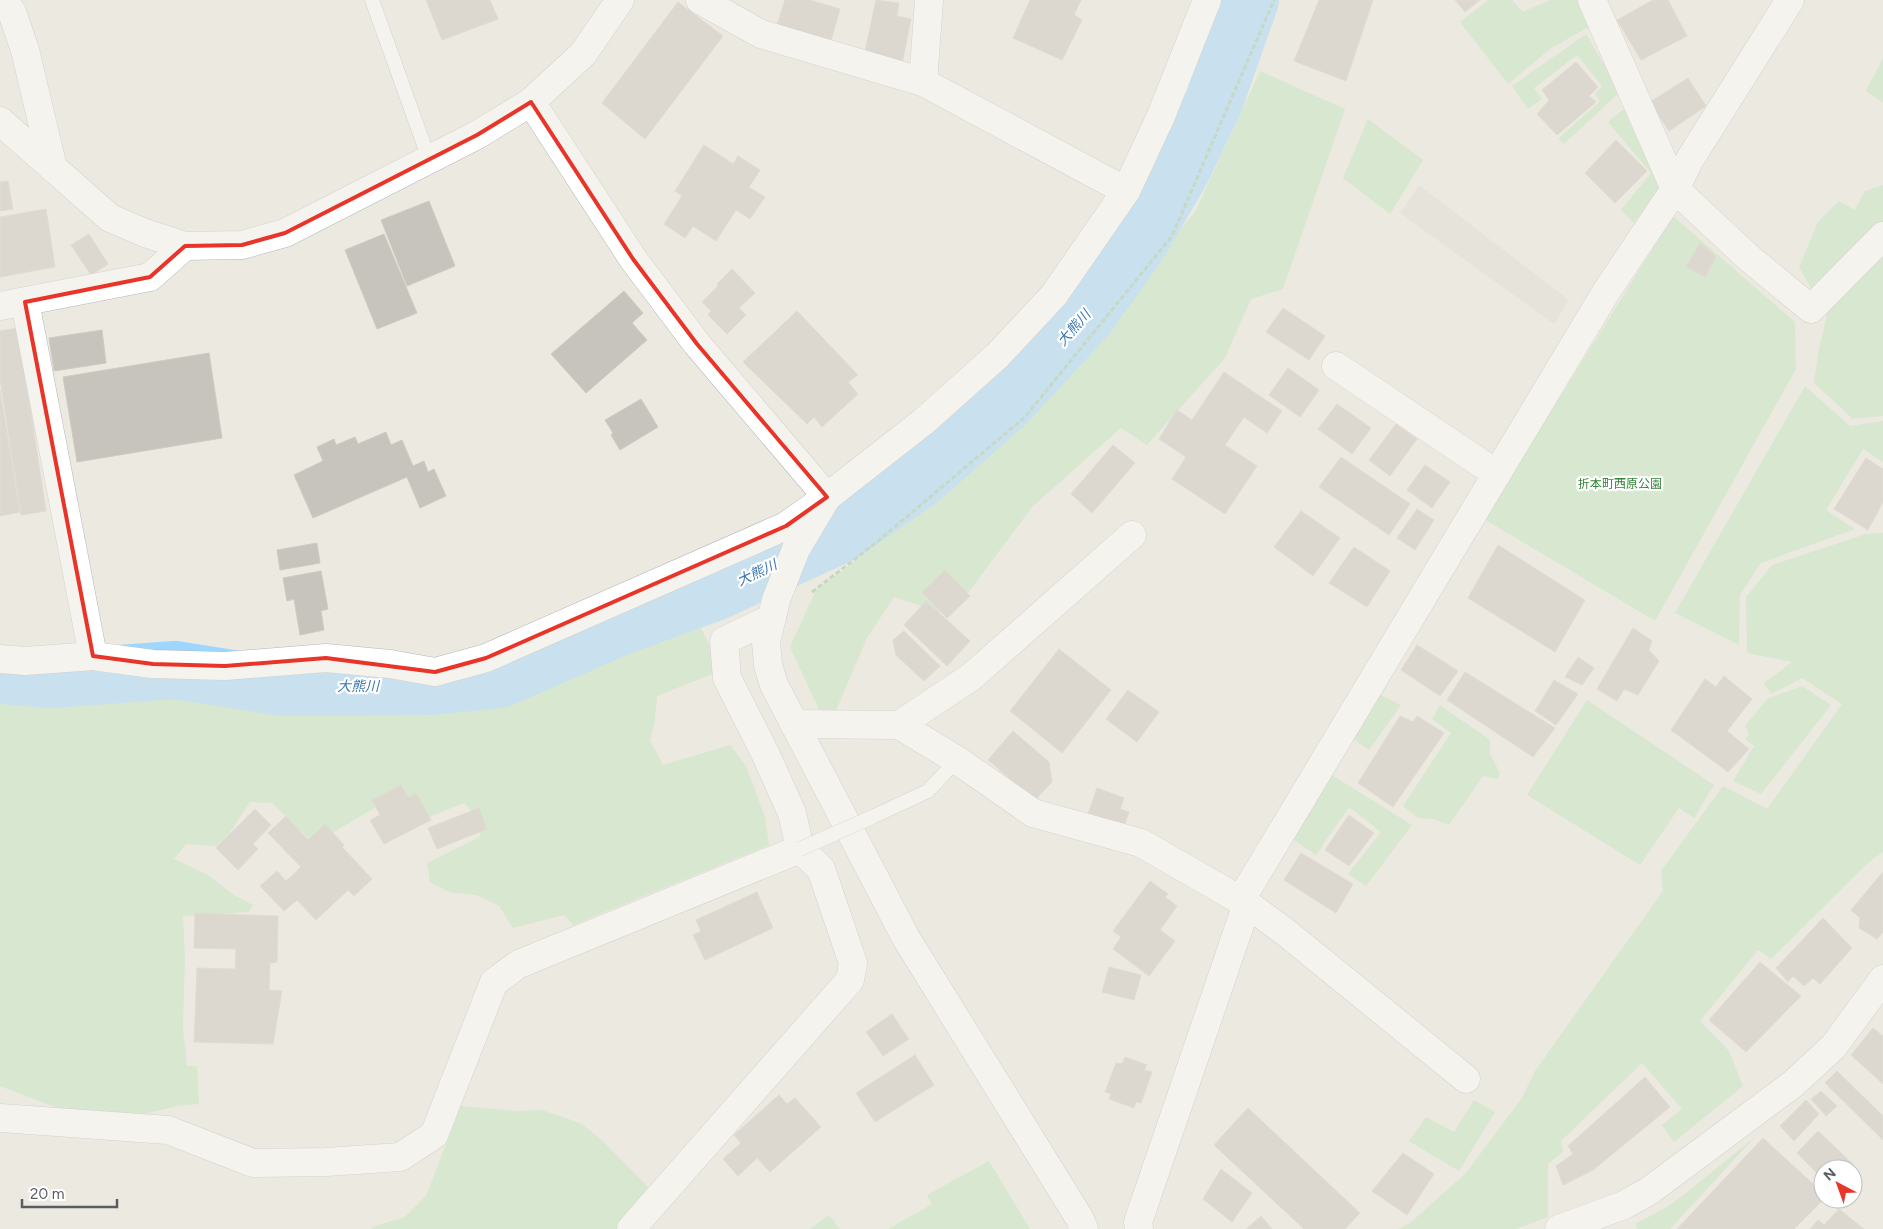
<svg xmlns="http://www.w3.org/2000/svg" width="1883" height="1229" font-family="Figtree,'Noto Sans JP',sans-serif">
  <style>
    .industrial { fill: #dddbd5 }
    .green { fill: #bde5bc }
    .lines { fill: none; stroke-linecap: round; stroke-linejoin: round }
    .river { stroke: #9dd6ff; stroke-width: 58 }
    .building { fill: #c7c4bd; stroke: #d1cbbf }
    .service-casing { stroke: #b3b7bb; stroke-width: 15 }
    .minor-casing { stroke: #b3b7bb; stroke-width: 29 }
    .tertiary-casing { stroke: #b3b7bb; stroke-width: 29 }
    .path { stroke: #95c5a2; stroke-width: 3; stroke-dasharray: 5 2.5; stroke-linecap: butt }
    .service { stroke: #fff; stroke-width: 14 }
    .minor { stroke: #fff; stroke-width: 28 }
    .tertiary { stroke: #fff; stroke-width: 28 }
    .service-bridge-casing { stroke: #b3b7bb; stroke-width: 15; stroke-linecap: butt }
    .service-bridge { stroke: #fff; stroke-width: 14 }
    .marked { fill: none; stroke: #e93529; stroke-width: 4; stroke-linejoin: round }
    .labels { text-anchor: middle; dominant-baseline: central; stroke-width: 4.5; stroke-linejoin: round; paint-order: stroke }
    .park-label { font-size: 12px; fill: #348537; stroke: #fff }
    .water-label { font-size: 14px; font-style: italic; fill: #3b77b0; stroke: #fff }
  </style>
  <rect width="100%" height="100%" fill="#ece9e0"/>
  <!-- industrial -->
  <polygon class="industrial" points="1419,185 1569,300 1554,324 1400,213"/>
  <!-- green -->
  <g class="green">
    <polygon points="1488,0 1512,0 1523,12 1550,0 1577,0 1590,26 1550,49 1508,84 1460,22"/>
    <polygon points="1586,34 1620,92 1564,144 1558,139 1600,101 1595,94 1602,86 1577,55 1534,88 1542,99 1528,109 1512,86"/>
    <polygon points="1883,58 1883,103 1866,91"/>
    <polygon points="1260,71 1345,109 1283,289 1251,299 1225,358 1147,445 1121,428 1032,507 951,616 894,597 867,638 828,729 790,647 816,590 869,551 966,474 1195,212"/>
    <polygon points="1626,107 1663,182 1634,223 1621,210 1651,173 1608,122"/>
    <polygon points="1368,119 1423,160 1390,214 1343,178"/>
    <polygon points="1883,185 1883,416 1853,419 1814,383 1819,348 1827,316 1799,267 1818,222 1839,201 1855,210 1865,191"/>
    <polygon points="1673,216 1795,322 1796,369 1655,621 1484,519"/>
    <polygon points="1805,386 1850,426 1883,421 1883,462 1863,449 1826,510 1855,529 1761,563 1740,595 1739,645 1675,613"/>
    <polygon points="1883,533 1883,852 1869,862 1771,959 1758,950 1700,1021 1729,1051 1743,1086 1674,1142 1662,1125 1682,1109 1642,1063 1561,1141 1563,1152 1548,1164 1548,1217 1516,1229 1398,1229 1410,1223 1466,1173 1522,1098 1535,1071 1663,891 1661,871 1723,786 1767,809 1842,704 1802,678 1771,694 1764,683 1792,662 1747,653 1746,597 1772,565 1866,534"/>
    <polygon points="691,608 722,670 657,696 655,720 650,740 663,765 730,745 746,766 765,817 769,845 573,925 564,915 513,928 499,906 476,895 449,892 430,882 427,863 480,837 482,822 464,803 419,821 401,792 314,844 272,803 250,802 229,834 217,846 186,844 174,859 208,875 234,895 253,905 249,912 183,916 185,957 183,1029 187,1066 197,1066 199,1104 177,1106 144,1114 66,1111 0,1086 0,666 175,665 289,679 434,679 499,672 567,640 626,632"/>
    <polygon points="1802,686 1831,705 1761,794 1733,781 1754,746 1745,739 1749,735 1745,726 1767,699"/>
    <polygon points="1379,694 1401,705 1369,750 1353,739"/>
    <polygon points="1587,700 1714,785 1694,818 1679,808 1640,865 1527,795"/>
    <polygon points="1440,705 1490,740 1490,754 1500,773 1497,779 1483,776 1449,825 1433,819 1418,818 1403,806 1451,733 1432,719"/>
    <polygon points="1330,774 1412,825 1366,886 1348,874 1381,832 1349,807 1316,855 1291,838"/>
    <polygon points="1474,1100 1495,1112 1459,1171 1409,1141 1426,1117 1454,1132"/>
    <polygon points="461,1106 517,1111 542,1110 580,1123 602,1140 655,1194 622,1229 372,1229 372,1227 405,1217 426,1196"/>
    <polygon points="1755,1137 1670,1229 1638,1229 1635,1224 1662,1210 1681,1197"/>
    <polygon points="989,1161 1030,1229 888,1229 932,1204 927,1195"/>
    <polygon points="829,1215 840,1229 810,1229"/>
  </g>
  <g class="lines">
    <!-- river -->
    <polyline class="river" points="0,675 51,679 175,670 283,687 434,686 500,679 621,626 715,592 843,533 921,478 1004,405 1085,318 1138,244 1181,171 1214,102 1250,0"/>
  </g>
  <!-- building -->
  <g class="building">
    <polygon points="426,0 490,0 498,19 442,40"/>
    <polygon points="785,0 810,0 840,9 830,44 776,28"/>
    <polygon points="876,0 899,3 897,16 911,19 902,64 864,56"/>
    <polygon points="1030,0 1081,0 1074,15 1082,20 1062,60 1013,38"/>
    <polygon points="1319,0 1373,0 1346,81 1294,61"/>
    <polygon points="1455,0 1480,0 1465,12"/>
    <polygon points="1653,0 1668,0 1687,36 1641,60 1617,20"/>
    <polygon points="678,2 723,36 645,139 602,103"/>
    <polygon points="1576,62 1598,87 1589,96 1596,102 1557,135 1537,114 1549,100 1542,90"/>
    <polygon points="1688,78 1706,106 1669,131 1650,102"/>
    <polygon points="1616,140 1647,171 1615,203 1585,173"/>
    <polygon points="704,145 733,164 738,156 760,170 749,187 765,197 750,219 736,210 716,241 693,226 685,238 664,224 682,196 675,191"/>
    <polygon points="8,181 13,209 0,211 0,182"/>
    <polygon points="429,201 455,266 407,286 381,220"/>
    <polygon points="46,209 55,267 0,277 0,217"/>
    <polygon points="89,234 108,264 91,275 71,245"/>
    <polygon points="384,234 417,313 377,329 345,250"/>
    <polygon points="1700,243 1716,257 1705,277 1686,267"/>
    <polygon points="732,269 755,293 739,308 746,315 727,334 708,315 711,311 702,302 718,286 717,284"/>
    <polygon points="624,291 643,313 632,323 647,340 586,393 551,354"/>
    <polygon points="1283,308 1325,336 1309,360 1266,332"/>
    <polygon points="797,311 858,375 848,382 858,394 822,427 814,417 807,424 743,362"/>
    <polygon points="18,328 46,511 21,515 0,379 0,331"/>
    <polygon points="102,330 106,363 54,371 49,338"/>
    <polygon points="209,353 222,438 77,462 63,377"/>
    <polygon points="1288,368 1319,390 1300,417 1269,395"/>
    <polygon points="1224,372 1282,411 1267,433 1244,417 1225,445 1257,466 1225,514 1172,479 1186,457 1159,439 1177,410 1192,420"/>
    <polygon points="0,390 20,512 0,516"/>
    <polygon points="641,399 658,427 620,450 611,435 613,433 605,420"/>
    <polygon points="1337,404 1371,428 1352,454 1318,429"/>
    <polygon points="1396,424 1417,439 1390,476 1369,460"/>
    <polygon points="386,432 391,445 402,440 413,466 424,461 428,472 434,469 446,496 420,508 407,477 313,518 294,475 323,461 317,447 334,439 336,445 355,437 358,444"/>
    <polygon points="1113,445 1135,463 1092,513 1071,494"/>
    <polygon points="1341,457 1410,504 1389,535 1319,487"/>
    <polygon points="1866,458 1883,469 1883,502 1868,530 1834,509"/>
    <polygon points="1425,465 1450,482 1432,508 1407,490"/>
    <polygon points="1417,509 1434,520 1415,550 1397,538"/>
    <polygon points="1301,511 1340,538 1313,576 1274,547"/>
    <polygon points="317,543 320,563 280,570 277,550"/>
    <polygon points="1498,545 1585,600 1555,652 1468,598"/>
    <polygon points="1354,547 1390,571 1367,607 1329,583"/>
    <polygon points="945,570 970,596 947,618 922,592"/>
    <polygon points="321,571 328,609 321,611 324,630 300,635 294,599 287,601 283,578"/>
    <polygon points="926,601 970,641 947,666 904,625"/>
    <polygon points="1633,628 1652,641 1649,650 1659,661 1638,695 1624,689 1617,701 1597,689"/>
    <polygon points="904,631 940,666 924,681 896,655 893,640"/>
    <polygon points="1417,645 1458,671 1440,696 1401,670"/>
    <polygon points="1059,649 1111,690 1062,753 1010,711"/>
    <polygon points="1578,657 1594,668 1582,685 1565,677"/>
    <polygon points="1465,672 1555,728 1533,757 1447,700"/>
    <polygon points="1724,676 1752,699 1727,731 1749,749 1728,772 1671,730 1705,679 1716,687"/>
    <polygon points="1554,680 1578,694 1556,725 1535,711"/>
    <polygon points="1128,690 1159,712 1137,742 1106,719"/>
    <polygon points="1400,716 1413,722 1417,716 1444,733 1393,807 1358,783"/>
    <polygon points="1013,731 1049,762 1052,782 1035,800 988,760"/>
    <polygon points="401,785 408,798 416,793 431,820 384,844 370,820 380,815 372,800"/>
    <polygon points="1097,788 1124,798 1120,809 1129,812 1124,827 1088,814"/>
    <polygon points="479,808 487,829 437,849 428,828"/>
    <polygon points="255,809 271,825 253,844 258,849 238,870 216,848"/>
    <polygon points="1349,815 1374,833 1349,866 1325,850"/>
    <polygon points="286,816 308,840 325,824 344,845 342,847 372,879 354,896 348,890 316,920 297,900 284,911 260,886 277,871 286,881 301,867 268,833"/>
    <polygon points="1301,853 1353,884 1336,913 1284,880"/>
    <polygon points="1883,872 1883,932 1877,939 1859,928 1860,918 1851,910"/>
    <polygon points="1150,881 1168,894 1165,897 1177,906 1160,930 1175,941 1149,976 1113,949 1121,937 1113,931"/>
    <polygon points="757,892 773,928 705,960 693,935 701,931 696,920"/>
    <polygon points="195,913 278,916 277,962 270,963 269,990 282,991 273,1044 194,1042 197,968 235,969 236,949 194,948"/>
    <polygon points="1823,918 1852,948 1820,984 1813,978 1804,986 1793,976 1788,982 1776,968"/>
    <polygon points="1760,962 1801,996 1746,1052 1709,1020"/>
    <polygon points="1109,967 1141,975 1134,1000 1102,992"/>
    <polygon points="892,1014 909,1039 883,1056 866,1032"/>
    <polygon points="1873,1028 1883,1036 1883,1084 1851,1055"/>
    <polygon points="915,1055 934,1085 875,1122 856,1093"/>
    <polygon points="1125,1057 1147,1065 1144,1070 1152,1072 1141,1103 1136,1102 1134,1108 1109,1099 1111,1094 1105,1092 1116,1063 1122,1064"/>
    <polygon points="1837,1071 1883,1116 1883,1140 1825,1083"/>
    <polygon points="1645,1077 1670,1107 1593,1170 1563,1185 1556,1166 1573,1154 1568,1146"/>
    <polygon points="1821,1091 1837,1106 1826,1116 1811,1099"/>
    <polygon points="779,1095 787,1104 795,1098 821,1127 770,1172 757,1158 738,1176 723,1159 741,1143 734,1135"/>
    <polygon points="1806,1100 1819,1114 1794,1141 1780,1126"/>
    <polygon points="1248,1108 1360,1213 1345,1229 1304,1229 1214,1145"/>
    <polygon points="1818,1131 1855,1166 1852,1169 1823,1169 1823,1179 1797,1153"/>
    <polygon points="1763,1138 1823,1193 1824,1199 1794,1229 1677,1229"/>
    <polygon points="1403,1153 1434,1174 1407,1215 1372,1191"/>
    <polygon points="1221,1169 1252,1193 1232,1222 1203,1199"/>
    <polygon points="1839,1209 1864,1229 1810,1229 1818,1220 1824,1225"/>
    <polygon points="1261,1216 1272,1229 1246,1229"/>
  </g>
  <g class="lines">
    <defs>
      <g id="service">
        <polyline points="372,0 429,159"/>
        <polyline points="870,818 928,791 957,760"/>
      </g>
      <g id="minor">
        <polyline points="4,0 12,12 25,50 53,168"/>
        <polyline points="700,0 761,34 923,82 1126,191"/>
        <polyline points="1592,0 1675,189 1749,258 1811,309 1883,236"/>
        <polyline points="923,82 929,0"/>
        <polyline points="25,302 93,656"/>
        <polyline points="0,306 150,277 185,246"/>
        <polyline points="1336,366 1497,474"/>
        <polyline points="0,659 25,661 93,656 153,664 225,666 326,658 390,664 435,672 486,658 786,526 827,497 923,422 998,355 1054,295 1126,191 1161,116 1207,0"/>
        <polyline points="794,724 899,725 957,760 1033,813 1141,843 1247,904 1284,931 1466,1079"/>
        <polyline points="899,725 971,677 1132,535"/>
        <polyline points="0,1118 168,1130 253,1163 326,1162 400,1157 434,1135 494,982 519,964 800,849 792,813 765,753 727,678 724,641 772,618"/>
        <polyline points="631,1229 850,980 853,963 821,869 800,849"/>
        <polyline points="1139,1229 1138,1222 1247,904 1245,893 1606,292 1675,189 1690,159 1790,0"/>
      </g>
      <g id="tertiary">
        <polyline points="531,102 633,259 697,344 827,497 796,549 776,600 766,642 768,665 774,685 906,938 1080,1219 1084,1229"/>
        <polyline points="0,121 110,218 145,233 185,246 242,245 285,233 477,135 531,102 583,54 620,0"/>
        <polyline points="1559,1229 1624,1205 1649,1191 1793,1084 1834,1046 1883,979"/>
      </g>
    </defs>
    <!-- service casing -->
    <use href="#service" class="service-casing"/>
    <!-- minor casing -->
    <use href="#minor" class="minor-casing"/>
    <!-- tertiary casing -->
    <use href="#tertiary" class="tertiary-casing"/>
    <!-- path -->
    <polyline class="path" points="812,592 872,546 1025,417 1172,236 1274,0"/>
    <!-- service -->
    <use href="#service" class="service"/>
    <!-- minor -->
    <use href="#minor" class="minor"/>
    <!-- tertiary -->
    <use href="#tertiary" class="tertiary"/>
    <defs>
      <polyline id="service-bridge" points="800,849 870,818"/>
    </defs>
    <!-- service-bridge casing -->
    <use href="#service-bridge" class="service-bridge-casing"/>
    <!-- service-bridge -->
    <use href="#service-bridge" class="service-bridge"/>
  </g>
  <!-- marked area -->
  <path d="M0 0H1883V1229H0ZM531,102L633,259L697,344L827,497L786,526L486,658L435,672L326,658L225,666L153,664L93,656L25,302L150,277L185,246L242,245L285,233L477,135Z" fill="#ece9e0" fill-opacity=".55" fill-rule="evenodd"/>
  <path class="marked" d="M531,102L633,259L697,344L827,497L786,526L486,658L435,672L326,658L225,666L153,664L93,656L25,302L150,277L185,246L242,245L285,233L477,135Z"/>
  <g class="labels">
    <!-- park labels -->
    <g class="park-label">
      <text x="1620" y="484">折本町西原公園</text>
    </g>
    <!-- water labels -->
    <g class="water-label">
      <text transform="translate(1074 328) rotate(-49)">大熊川</text>
      <text transform="translate(757 573) rotate(-25)">大熊川</text>
      <text x="358" y="686">大熊川</text>
    </g>
  </g>
  <!-- north arrow -->
  <g transform="translate(1838 1184) rotate(319)"><circle r="24" fill="#ffffff" stroke="#bdbec0"/>
  <path d="M0-4L9 19L0 12L-9 19Z" fill="#e93529"/>
  <text y="-8" font-size="14" font-weight="bold" text-anchor="middle" fill="#595d61">N</text>
  </g>
  <!-- scale -->
  <path d="M22 1199v8h95v-8" fill="none" stroke="#595d61" stroke-width="2.5"/>
  <text x="30" y="1199" font-size="15" fill="#595d61" stroke="#ffffff" stroke-width="4" paint-order="stroke">20 m</text>
</svg>
